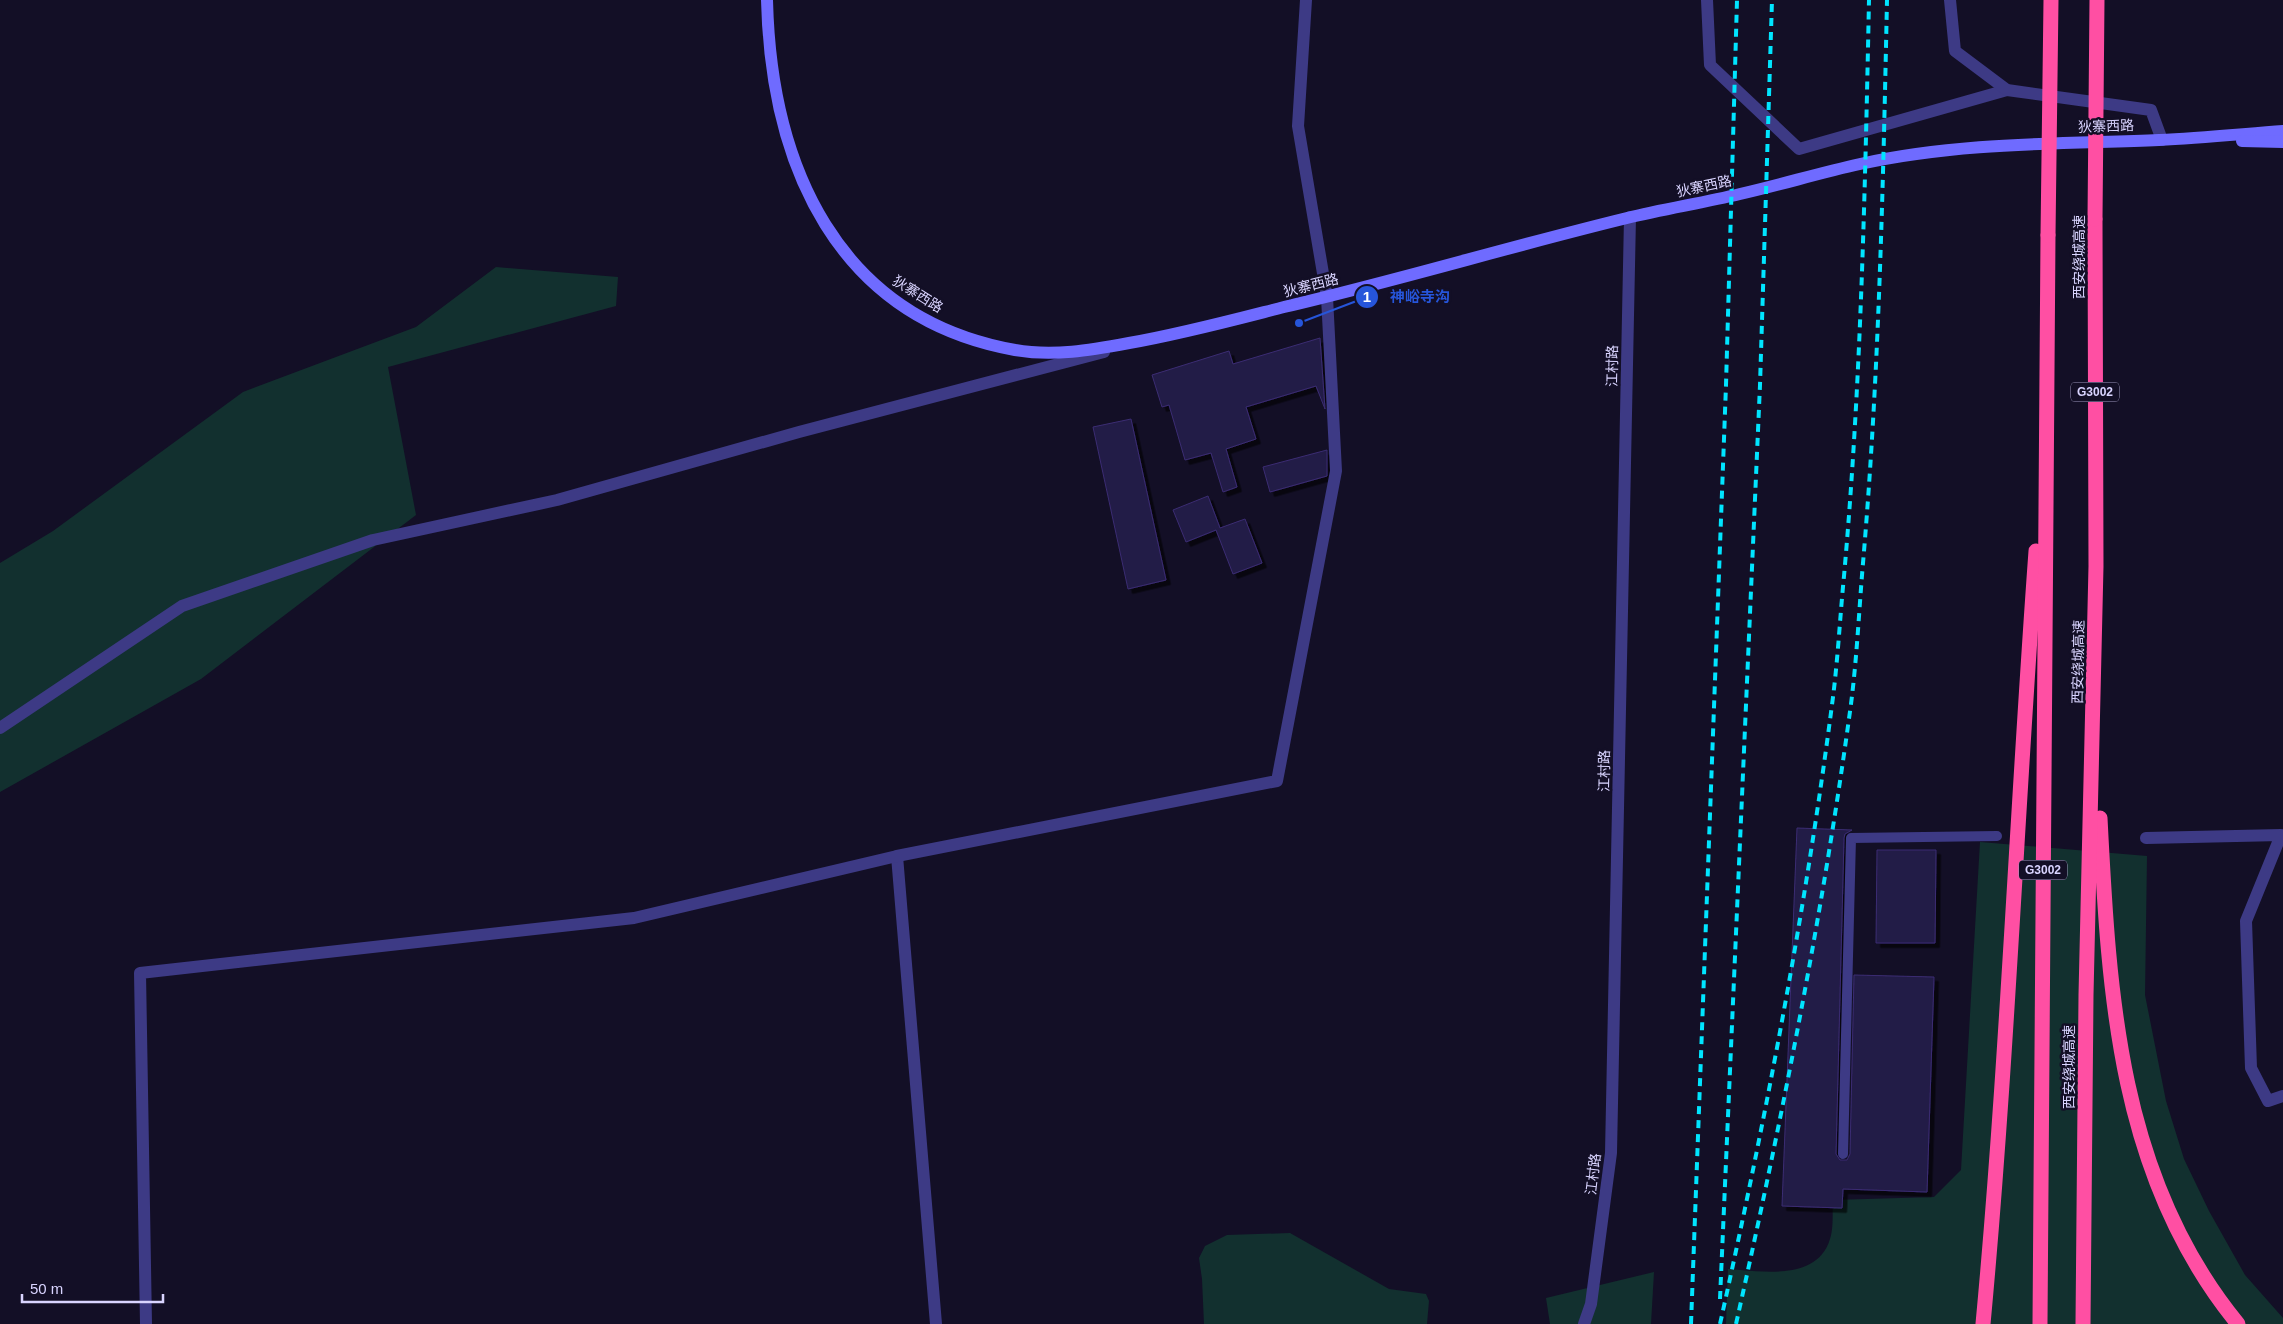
<svg xmlns="http://www.w3.org/2000/svg" width="2283" height="1324" font-family="Arial,'Noto Sans SC',sans-serif">
  <style>
    .green { fill: #12302f }
    .building { fill: #241b47; stroke: #3b2d73; filter: url(#shadow) }
    .lines { fill: none; stroke-linecap: round; stroke-linejoin: round }
    .service { stroke: #3d3a85; stroke-width: 10 }
    .minor { stroke: #3d3a85; stroke-width: 12 }
    .tertiary { stroke: #3d3a85; stroke-width: 12 }
    .secondary { stroke: #6f6bff; stroke-width: 12 }
    .motorway { stroke: #ff4fa3; stroke-width: 15 }
    .rail { stroke: #00e5ff; stroke-width: 4; stroke-dasharray: 8 6; stroke-linecap: butt }
    .motorway-bridge { stroke: #ff4fa3; stroke-width: 15 }
    .labels { text-anchor: middle; dominant-baseline: central; stroke-width: 5; stroke-linejoin: round; paint-order: stroke }
    .shield { fill: #130f26; stroke: #9e99be; stroke-width: 1 }
    .shield-label { font-size: 12px; font-weight: bold; fill: #d9d4ff }
    .street-label { font-size: 14px; fill: #d9d4ff; stroke: #130f26 }
    .leader { fill: none; stroke: #2655da; stroke-width: 2 }
    .callout-dot { fill: #2655da; stroke: #130f26; stroke-width: 2 }
    .mark-label { font-size: 15px; text-anchor: middle; font-weight: bold; fill: #fff }
    .callout-label { font-size: 15px; text-anchor: middle; font-weight: bold; fill: #2655da; stroke: #130f26; stroke-width: 5; stroke-linejoin: round; paint-order: stroke }
  </style>
  <defs>
    <filter id="shadow"><feDropShadow dx="4.5" dy="4.5" stdDeviation="0" flood-color="#0009"/></filter>
  </defs>
  <rect width="100%" height="100%" fill="#130f26"/>
  <!-- green -->
  <g class="green">
    <polygon points="496,267 618,277 616,306 388,367 416,515 201,679 0,792 0,563 53,531 243,392 416,327"/>
    <path d="M1980,842L2147,856L2145,995L2166,1101L2184,1159L2209,1211L2245,1275L2283,1318V1324H1726L1728,1269C1761,1271 1817,1282 1830,1239C1834,1227 1832,1212 1833,1200L1934,1197L1961,1170Z"/>
    <polygon points="1290,1233 1389,1289 1426,1294 1429,1301 1427,1324 1204,1324 1202,1279 1199,1258 1205,1246 1227,1235"/>
    <polygon points="1654,1272 1651,1324 1550,1324 1546,1298"/>
  </g>
  <!-- building -->
  <g class="building">
    <polygon points="1320,338 1325,409 1316,386 1246,407 1256,439 1226,449 1237,487 1223,492 1211,453 1185,460 1169,405 1162,407 1152,375 1229,351 1233,364"/>
    <polygon points="1131,419 1166,580 1128,589 1093,427"/>
    <polygon points="1327,450 1327,476 1270,492 1263,467"/>
    <polygon points="1208,496 1220,528 1245,519 1262,563 1233,574 1216,530 1186,542 1173,510"/>
    <polygon points="1797,828 1852,830 1845,834 1844,838 1836,1154 1840,1160 1847,1160 1850,1154 1854,975 1934,977 1927,1192 1843,1189 1842,1208 1782,1206"/>
    <polygon points="1877,850 1936,850 1935,943 1876,943"/>
  </g>
  <g class="lines">
    <!-- service -->
    <polyline class="service" points="1843,1154 1851,838 1997,836"/>
    <!-- minor -->
    <g class="minor">
      <polyline points="1707,0 1710,65 1799,149 2007,90"/>
      <polyline points="1950,0 1955,51 2007,90 2151,110 2162,140"/>
      <polyline points="0,728 182,606 373,540 557,500 799,432 1104,352"/>
      <polyline points="2146,838 2281,835 2246,921 2251,1068 2268,1101 2283,1096"/>
      <polyline points="897,856 936,1324"/>
      <polyline points="146,1324 140,973 634,918 897,856 1277,781 1336,471 1327,297 1298,126 1306,0"/>
    </g>
    <!-- tertiary -->
    <polyline class="tertiary" points="1584,1324 1591,1304 1611,1153 1630,217"/>
    <!-- secondary -->
    <g class="secondary">
      <path d="M767,0C771,164 836,318 1015,350C1053,357 1091,350 1129,343C1181,334 1233,320 1284,307C1399,280 1512,246 1627,218C1664,209 1702,203 1740,194C1780,185 1819,173 1860,164C1959,142 2059,144 2159,140C2201,138 2242,134 2283,131"/>
      <polyline points="2242,141 2283,142"/>
    </g>
    <!-- motorway -->
    <g class="motorway">
      <path d="M2100,818C2109,997 2119,1179 2238,1324"/>
      <path d="M1983,1324C2007,1067 2017,809 2036,551"/>
      <polyline points="2040,1324 2048,235"/>
      <polyline points="2083,1324 2086,995 2096,566 2095,219"/>
    </g>
    <!-- rail -->
    <g class="rail">
      <polyline points="1720,1299 1760,385 1772,0"/>
      <polyline points="1691,1324 1726,385 1737,0"/>
      <path d="M1720,1324C1766,1117 1806,908 1833,697C1838,657 1840,617 1844,576C1861,385 1865,192 1869,0"/>
      <path d="M1736,1324C1782,1119 1823,912 1851,704C1857,657 1859,610 1863,563C1879,376 1883,188 1887,0"/>
    </g>
    <!-- motorway-bridge -->
    <g class="motorway-bridge">
      <polyline points="2095,219 2097,0"/>
      <polyline points="2048,235 2051,0"/>
    </g>
  </g>
  <g class="labels">
    <!-- shield labels -->
    <g class="shield">
      <rect x="2071" y="382.5" width="48" height="19" rx="4"/>
      <rect x="2019" y="860.5" width="48" height="19" rx="4"/>
    </g>
    <g class="shield-label">
      <text x="2095" y="392">G3002</text>
      <text x="2043" y="870">G3002</text>
    </g>
    <!-- street labels -->
    <g class="street-label">
      <text transform="translate(2106 126) rotate(-2)">狄寨西路</text>
      <text transform="translate(1704 186) rotate(-12)">狄寨西路</text>
      <text transform="translate(2079 257) rotate(-90)">西安绕城高速</text>
      <text transform="translate(1311 285) rotate(-14)">狄寨西路</text>
      <text transform="translate(918 294) rotate(32)">狄寨西路</text>
      <text transform="translate(1612 366) rotate(-89)">江村路</text>
      <text transform="translate(2078 662) rotate(-89)">西安绕城高速</text>
      <text transform="translate(1604 771) rotate(-89)">江村路</text>
      <text transform="translate(2069 1067) rotate(-90)">西安绕城高速</text>
      <text transform="translate(1593 1174) rotate(-83)">江村路</text>
    </g>
  </g>
  <!-- callouts -->
  <path class="leader" d="M1299 323L1367 297"/>
  <g class="callout-dot">
    <circle cx="1299" cy="323" r="5"/>
    <circle cx="1367" cy="297" r="12"/>
  </g>
  <g class="mark-label">
    <text x="1367" y="302">1</text>
  </g>
  <g class="callout-label">
    <text x="1420" y="302">神峪寺沟</text>
  </g>
  <!-- scale -->
  <path d="M22 1294v8h141v-8" fill="none" stroke="#d9d4ff" stroke-width="2.5"/>
  <text x="30" y="1294" font-size="15" fill="#d9d4ff" stroke="#130f26" stroke-width="4" paint-order="stroke">50 m</text>
</svg>
